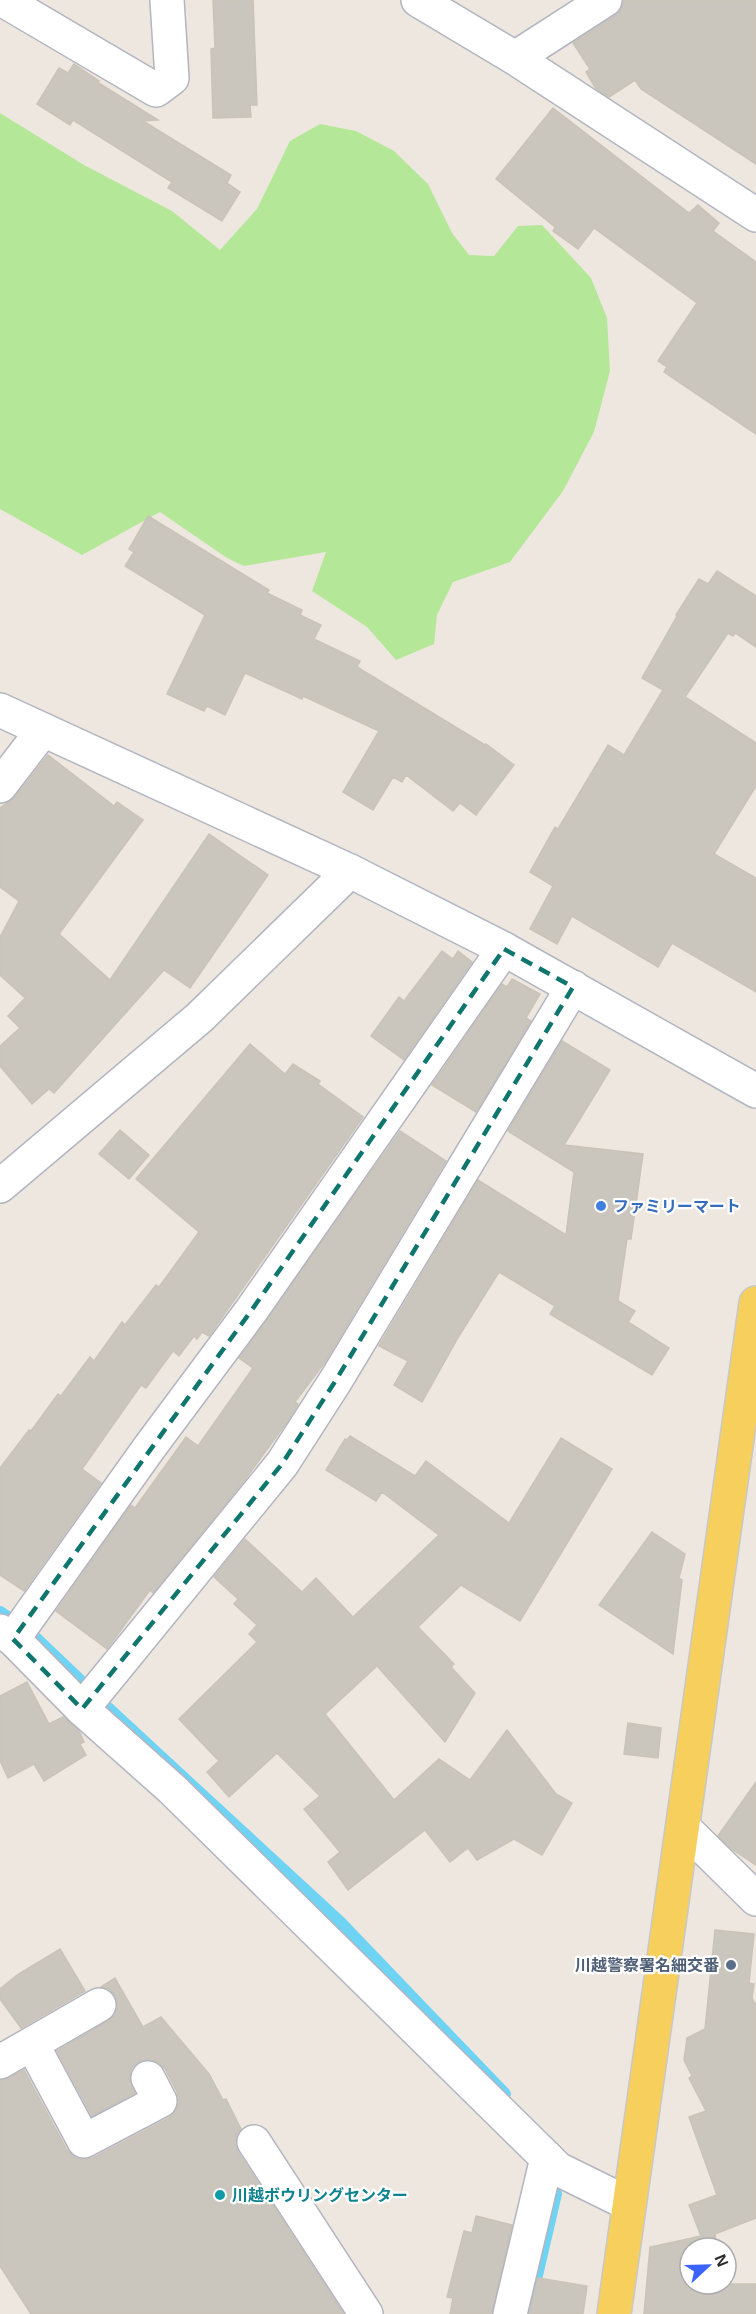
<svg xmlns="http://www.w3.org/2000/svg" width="756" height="2314" font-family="Helvetica,'Noto Sans JP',sans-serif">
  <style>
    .green { fill: #b5e799 }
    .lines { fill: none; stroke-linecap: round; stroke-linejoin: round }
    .stream { stroke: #6fd3f3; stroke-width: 12 }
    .building { fill: #cac5bd; stroke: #cac3b8; stroke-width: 1.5 }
    .minor-casing { stroke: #b3b5c0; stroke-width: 36 }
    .major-casing { stroke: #c8c8c8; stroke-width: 36 }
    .minor { stroke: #fff; stroke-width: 33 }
    .major { stroke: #f6cf5c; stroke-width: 33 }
    .marked { fill: none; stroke: #0f766e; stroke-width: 4.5; stroke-dasharray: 12 8; stroke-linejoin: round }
    .shop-dot { fill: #3f7fe0; stroke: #fff; stroke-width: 2 }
    .service-dot { fill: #5c6f8a; stroke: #fff; stroke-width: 2 }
    .culture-dot { fill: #0f9aa8; stroke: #fff; stroke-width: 2 }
    .labels { text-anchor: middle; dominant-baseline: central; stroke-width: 4.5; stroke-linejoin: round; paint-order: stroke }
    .shop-label { font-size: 16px; font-weight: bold; fill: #366cbe; stroke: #fff; text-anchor: start }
    .service-label { font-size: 16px; font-weight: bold; fill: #4e5e75; stroke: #fff; text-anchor: end }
    .culture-label { font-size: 16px; font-weight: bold; fill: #0d838f; stroke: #fff; text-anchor: start }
  </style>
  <rect width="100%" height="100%" fill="#eee7df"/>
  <!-- green -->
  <polygon class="green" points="0,113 84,165 172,211 220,250 257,209 290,141 320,124 356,131 394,151 428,184 452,233 469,255 494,256 518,226 542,225 591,278 607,318 610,371 594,432 563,491 510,562 453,582 437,615 434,644 396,660 367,627 312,591 326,552 244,566 227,558 160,512 82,555 0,509"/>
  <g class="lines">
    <!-- stream -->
    <g class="stream">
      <polyline points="0,1612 9,1618"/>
      <polyline points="36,1638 80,1680"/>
      <polyline points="108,1708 340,1922 505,2094"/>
      <polyline points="528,2314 556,2194"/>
    </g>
  </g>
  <!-- building -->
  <g class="building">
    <polygon points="213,0 253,0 257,105 250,105 251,117 213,118 211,49 215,48"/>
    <polygon points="624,0 756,0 756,164 641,89 635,80 609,97 596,89 586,72 590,69 573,43 615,16 621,9"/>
    <polygon points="74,64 99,81 97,82 158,120 143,121 231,175 227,183 240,192 222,221 168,188 172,182 73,120 70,125 37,104 59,68 68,73"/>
    <polygon points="553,108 689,213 698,205 719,223 713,231 756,262 756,434 664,372 667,367 658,361 697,303 594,228 578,249 553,231 555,227 496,179"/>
    <polygon points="148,516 269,590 267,593 302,610 300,615 321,625 314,639 360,661 357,667 485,745 486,744 514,765 476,815 460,803 453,811 406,775 402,782 393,777 373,810 343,792 379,731 303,696 302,699 245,673 225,715 207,706 204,711 167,694 205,615 125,566 134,552 129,549"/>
    <polygon points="717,571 756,596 756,647 735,633 733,636 728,633 685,697 756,743 756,786 714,854 756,878 756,992 672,943 658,967 572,916 557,944 530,929 553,886 530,872 555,827 558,829 608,745 624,755 663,690 642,678 677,616 676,615 699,579 708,584"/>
    <polygon points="48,755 114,806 117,802 143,820 59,934 110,980 209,834 268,875 190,988 164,970 54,1093 49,1089 32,1104 0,1066 0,1046 20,1028 8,1016 25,998 0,975 0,937 19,901 0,887 0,808 15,797"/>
    <polygon points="442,951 453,959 458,951 472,962 404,1060 371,1036 399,997 404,1001"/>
    <polygon points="512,979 540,994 526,1018 531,1021 476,1112 432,1085 502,984 507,987"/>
    <polygon points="562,1041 610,1070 564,1145 643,1154 631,1239 627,1239 618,1301 635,1311 628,1322 669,1348 652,1375 550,1314 555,1306 499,1272 459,1336 422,1402 394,1385 408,1361 379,1346 478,1180 566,1235 574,1172 508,1131"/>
    <polygon points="250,1044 285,1074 293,1064 320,1081 318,1084 363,1117 209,1336 202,1332 197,1339 194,1336 179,1356 173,1351 146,1388 141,1385 82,1469 101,1483 24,1591 0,1575 0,1468 29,1430 31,1431 58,1394 61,1396 90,1357 94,1361 122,1322 125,1325 156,1285 159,1287 199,1232 136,1179"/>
    <polygon points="120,1130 149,1155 129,1179 99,1154"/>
    <polygon points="400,1131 446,1161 325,1362 295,1402 298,1404 287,1422 244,1481 153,1593 150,1590 107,1649 56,1611 131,1505 135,1508 186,1437 198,1446 253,1368 239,1358"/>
    <polygon points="350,1436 415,1476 426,1461 509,1523 561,1438 612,1469 520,1621 461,1585 418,1627 454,1664 451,1667 475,1693 445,1742 377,1666 325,1714 394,1800 439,1759 470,1780 507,1730 556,1794 572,1803 542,1855 514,1839 477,1860 468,1848 450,1862 425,1830 348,1890 328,1862 340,1852 304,1809 320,1796 277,1753 229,1797 207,1772 219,1761 179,1719 257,1642 249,1634 257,1625 234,1604 238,1599 214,1577 245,1539 302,1592 316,1578 353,1617 439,1535 382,1492 376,1501 326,1470 345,1439 347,1440"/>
    <polygon points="652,1532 685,1554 679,1578 682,1580 673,1654 599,1605"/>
    <polygon points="27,1682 49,1724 63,1717 79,1731 84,1742 80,1744 86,1755 44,1781 34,1764 8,1778 0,1761 0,1696"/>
    <polygon points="628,1723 661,1728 658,1758 624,1754"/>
    <polygon points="756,1782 756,1865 733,1850 718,1836"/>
    <polygon points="715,1930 754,1934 749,1983 754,1984 752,1998 756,2005 756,2218 715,2234 717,2248 690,2248 690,2284 756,2284 756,2314 644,2314 650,2247 701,2236 689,2205 717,2195 689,2117 706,2111 689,2078 692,2076 684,2060 687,2038 705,2029"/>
    <polygon points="60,1949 85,1991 21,2028 0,1999 0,1989 17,1975"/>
    <polygon points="115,1978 143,2027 161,2017 209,2074 223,2100 226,2099 241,2129 237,2134 235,2142 238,2152 344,2314 31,2314 0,2266 0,2081 9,2078 24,2070 67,2150 74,2157 83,2160 93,2158 169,2118 175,2111 179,2102 177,2092 165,2069 158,2062 148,2059 139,2062 132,2068 129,2078 135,2093 92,2116 57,2051 108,2021 115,2015 118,2006 115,1996 109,1989 101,1987"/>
    <polygon points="476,2216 512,2225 492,2314 450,2314 453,2298 447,2297 464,2231 472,2233"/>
    <polygon points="538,2278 587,2286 583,2314 529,2314"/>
  </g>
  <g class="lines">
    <defs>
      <g id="minor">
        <polyline points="3,0 156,90 172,78 167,0"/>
        <polyline points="418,0 515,58 756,215"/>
        <polyline points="515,58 605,0"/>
        <polyline points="0,710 350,871 504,949 756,1091"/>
        <polyline points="0,786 43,730"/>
        <polyline points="0,1186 199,1018 350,871"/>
        <polyline points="0,1631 13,1639 82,1709 172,1789 558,2169 629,2204"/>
        <polyline points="13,1639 149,1448 251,1311 504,949"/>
        <polyline points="82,1709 282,1464 336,1380 573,987"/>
        <polyline points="683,1827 756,1899"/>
        <polyline points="32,2044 84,2141 160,2101 148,2078"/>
        <polyline points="0,2062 99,2005"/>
        <polyline points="254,2142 366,2314"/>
        <polyline points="510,2314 547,2158"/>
      </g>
      <polyline id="major" points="614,2314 756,1303"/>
    </defs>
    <!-- minor casing -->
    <use href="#minor" class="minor-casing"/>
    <!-- major casing -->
    <use href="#major" class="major-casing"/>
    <!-- minor -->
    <use href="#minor" class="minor"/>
    <!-- major -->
    <use href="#major" class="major"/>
  </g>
  <!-- marked area -->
  <path class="marked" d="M504,949L573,987L336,1380L282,1464L82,1709L13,1639L251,1311Z"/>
  <!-- markers -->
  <circle class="shop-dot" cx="601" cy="1206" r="6"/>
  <circle class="service-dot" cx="731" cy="1965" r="6"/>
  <circle class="culture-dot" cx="220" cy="2195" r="6"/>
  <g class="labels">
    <!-- shop labels -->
    <g class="shop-label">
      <text x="613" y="1206">ファミリーマート</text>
    </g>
    <!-- service labels -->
    <g class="service-label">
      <text x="719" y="1965">川越警察署名細交番</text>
    </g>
    <!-- culture labels -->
    <g class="culture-label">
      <text x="232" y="2195">川越ボウリングセンター</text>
    </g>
  </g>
  <!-- north arrow -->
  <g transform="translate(708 2266) rotate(68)"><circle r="28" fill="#ffffff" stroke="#ababab" stroke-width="1.5"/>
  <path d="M0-4.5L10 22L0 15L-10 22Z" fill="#3b63ff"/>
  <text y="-9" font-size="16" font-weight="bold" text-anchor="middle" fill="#2d2d2d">N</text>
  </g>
</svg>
